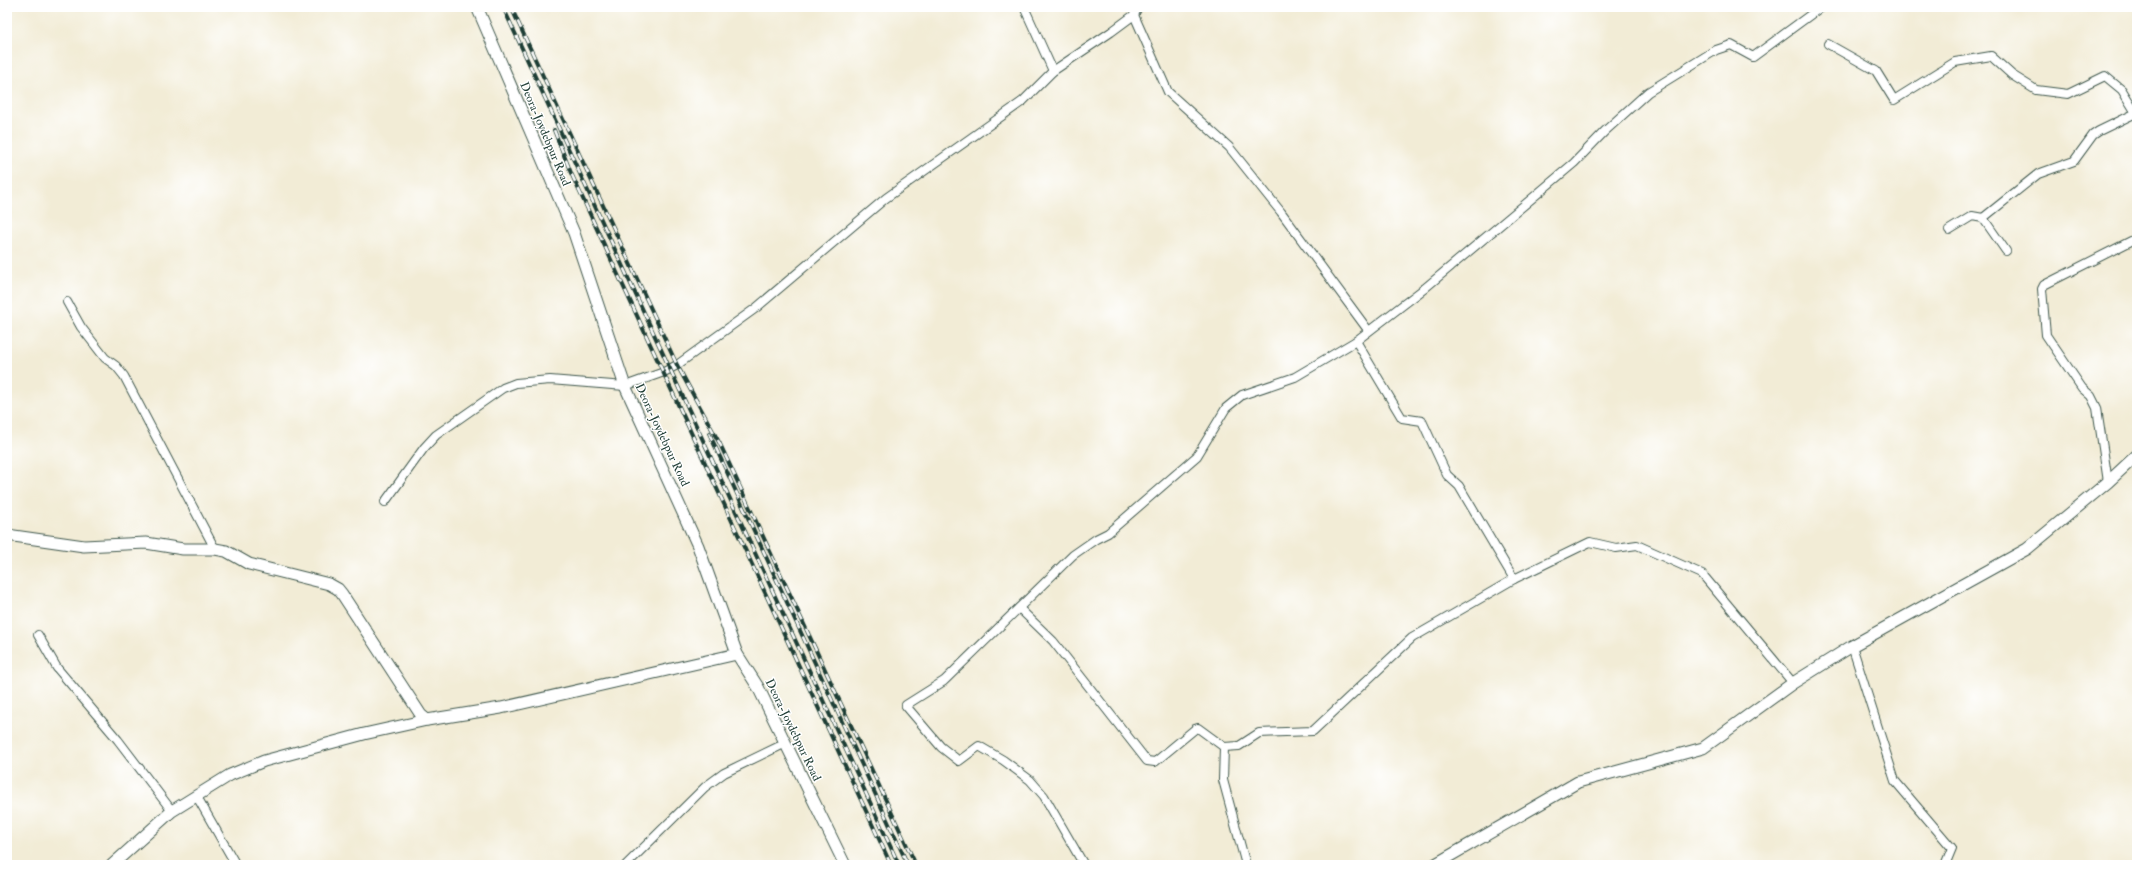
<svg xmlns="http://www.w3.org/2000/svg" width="2144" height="872" font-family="'IM FELL Double Pica',serif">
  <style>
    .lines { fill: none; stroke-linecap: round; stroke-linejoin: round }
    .minor-casing { stroke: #3f574c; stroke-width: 10 }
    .tertiary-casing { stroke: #3f574c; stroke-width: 13 }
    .minor { stroke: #fff; stroke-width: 8 }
    .tertiary { stroke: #fff; stroke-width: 11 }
    .rail-casing { stroke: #1f3d34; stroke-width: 4 }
    .rail { stroke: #fff; stroke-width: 2.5; stroke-dasharray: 8; stroke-linecap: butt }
    .labels { text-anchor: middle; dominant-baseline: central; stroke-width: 3; stroke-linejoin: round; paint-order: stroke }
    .street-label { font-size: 12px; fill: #1f3d34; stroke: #fff }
  </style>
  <rect width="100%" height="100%" fill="#fff"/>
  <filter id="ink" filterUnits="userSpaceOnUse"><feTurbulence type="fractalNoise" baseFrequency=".025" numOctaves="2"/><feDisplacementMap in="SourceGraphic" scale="8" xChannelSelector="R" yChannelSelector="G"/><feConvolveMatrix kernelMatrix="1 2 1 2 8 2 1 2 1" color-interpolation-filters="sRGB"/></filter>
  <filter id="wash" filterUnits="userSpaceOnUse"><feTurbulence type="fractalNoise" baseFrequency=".012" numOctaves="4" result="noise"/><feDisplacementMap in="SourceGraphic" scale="16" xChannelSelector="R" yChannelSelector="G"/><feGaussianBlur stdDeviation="0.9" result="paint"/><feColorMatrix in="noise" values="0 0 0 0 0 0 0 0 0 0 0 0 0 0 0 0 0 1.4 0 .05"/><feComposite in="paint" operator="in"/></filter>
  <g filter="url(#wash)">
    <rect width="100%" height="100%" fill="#f2ecd6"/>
  </g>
  <g filter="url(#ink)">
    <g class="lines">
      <defs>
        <g id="minor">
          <polyline points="1024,7 1053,71"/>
          <polyline points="1134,15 1168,92 1229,147 1281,212 1368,330"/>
          <polyline points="1828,44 1876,71 1894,100 1955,62 1991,56 2012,75 2036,90 2068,94 2105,76 2122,90 2136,113"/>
          <polyline points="1983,218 2038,174 2074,161 2093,135 2099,131 2136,113 2137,116"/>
          <polyline points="1949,230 1972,216 1983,218 2006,251"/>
          <polyline points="67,302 81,327 105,358 116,366 124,376 215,549"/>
          <polyline points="1356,341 1402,418 1422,421 1447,475 1459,486 1514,579"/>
          <polyline points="2108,482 2097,408 2091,396 2082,388 2046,335 2042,289 2044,285 2137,238"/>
          <polyline points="385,502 424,448 436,435 503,388 516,383 550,380 625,386 664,372 677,365 756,308 886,198 1023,101 1053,71 1111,32 1134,15 1138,7"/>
          <polyline points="1019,608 1053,641 1147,761 1155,762 1195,729 1198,728 1224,747 1239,746 1259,733 1313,731 1412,638 1514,579 1590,542 1616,548 1637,545 1702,574 1793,683"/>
          <polyline points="38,635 57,668 118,740 172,811"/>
          <polyline points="1852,646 1895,781 1952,848 1945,865"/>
          <polyline points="906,705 944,681 1073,555 1096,539 1108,533 1197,456 1226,408 1242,395 1295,377 1356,341 1425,288 1523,206 1574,163 1605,131 1648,92 1716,50 1731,45 1753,57 1821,7"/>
          <polyline points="906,706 941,747 959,761 979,746 1003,760 1030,780 1044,796 1084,865"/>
          <polyline points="1224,747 1223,780 1246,865"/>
          <polyline points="196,795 236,865"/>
          <polyline points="626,865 705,787 724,773 786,743"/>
        </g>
        <g id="tertiary">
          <polyline points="477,7 574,233 625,386 698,546 737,654 758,687 845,865"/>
          <polyline points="7,535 84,546 146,543 183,549 215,549 226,551 249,564 329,584 338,589 342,594 421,715 427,720"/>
          <polyline points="112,865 172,811 230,775 264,761 364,734 427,720 501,708 737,654"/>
          <polyline points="1434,865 1578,782 1703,748 1793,683 1852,646 2027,549 2108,482 2137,455"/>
        </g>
      </defs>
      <!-- minor casing -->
      <use href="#minor" class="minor-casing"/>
      <!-- tertiary casing -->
      <use href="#tertiary" class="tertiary-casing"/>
      <!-- minor -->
      <use href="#minor" class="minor"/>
      <!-- tertiary -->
      <use href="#tertiary" class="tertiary"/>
      <defs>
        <g id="rail">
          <polyline points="503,7 899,865"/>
          <polyline points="511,7 677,365 720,444 916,865"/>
          <polyline points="554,130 571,173 891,865"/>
          <polyline points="709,433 908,865"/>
        </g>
      </defs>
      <!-- rail casing -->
      <use href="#rail" class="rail-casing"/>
      <!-- rail -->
      <use href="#rail" class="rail"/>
    </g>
  </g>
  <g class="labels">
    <!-- street labels -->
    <g class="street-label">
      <text transform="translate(545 134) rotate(67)">Deora-Joydebpur Road</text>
      <text transform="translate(662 435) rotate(65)">Deora-Joydebpur Road</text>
      <text transform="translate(793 730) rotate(64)">Deora-Joydebpur Road</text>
    </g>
  </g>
  <!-- margin -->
  <rect width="2144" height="872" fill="none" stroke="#fff" stroke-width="24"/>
</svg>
